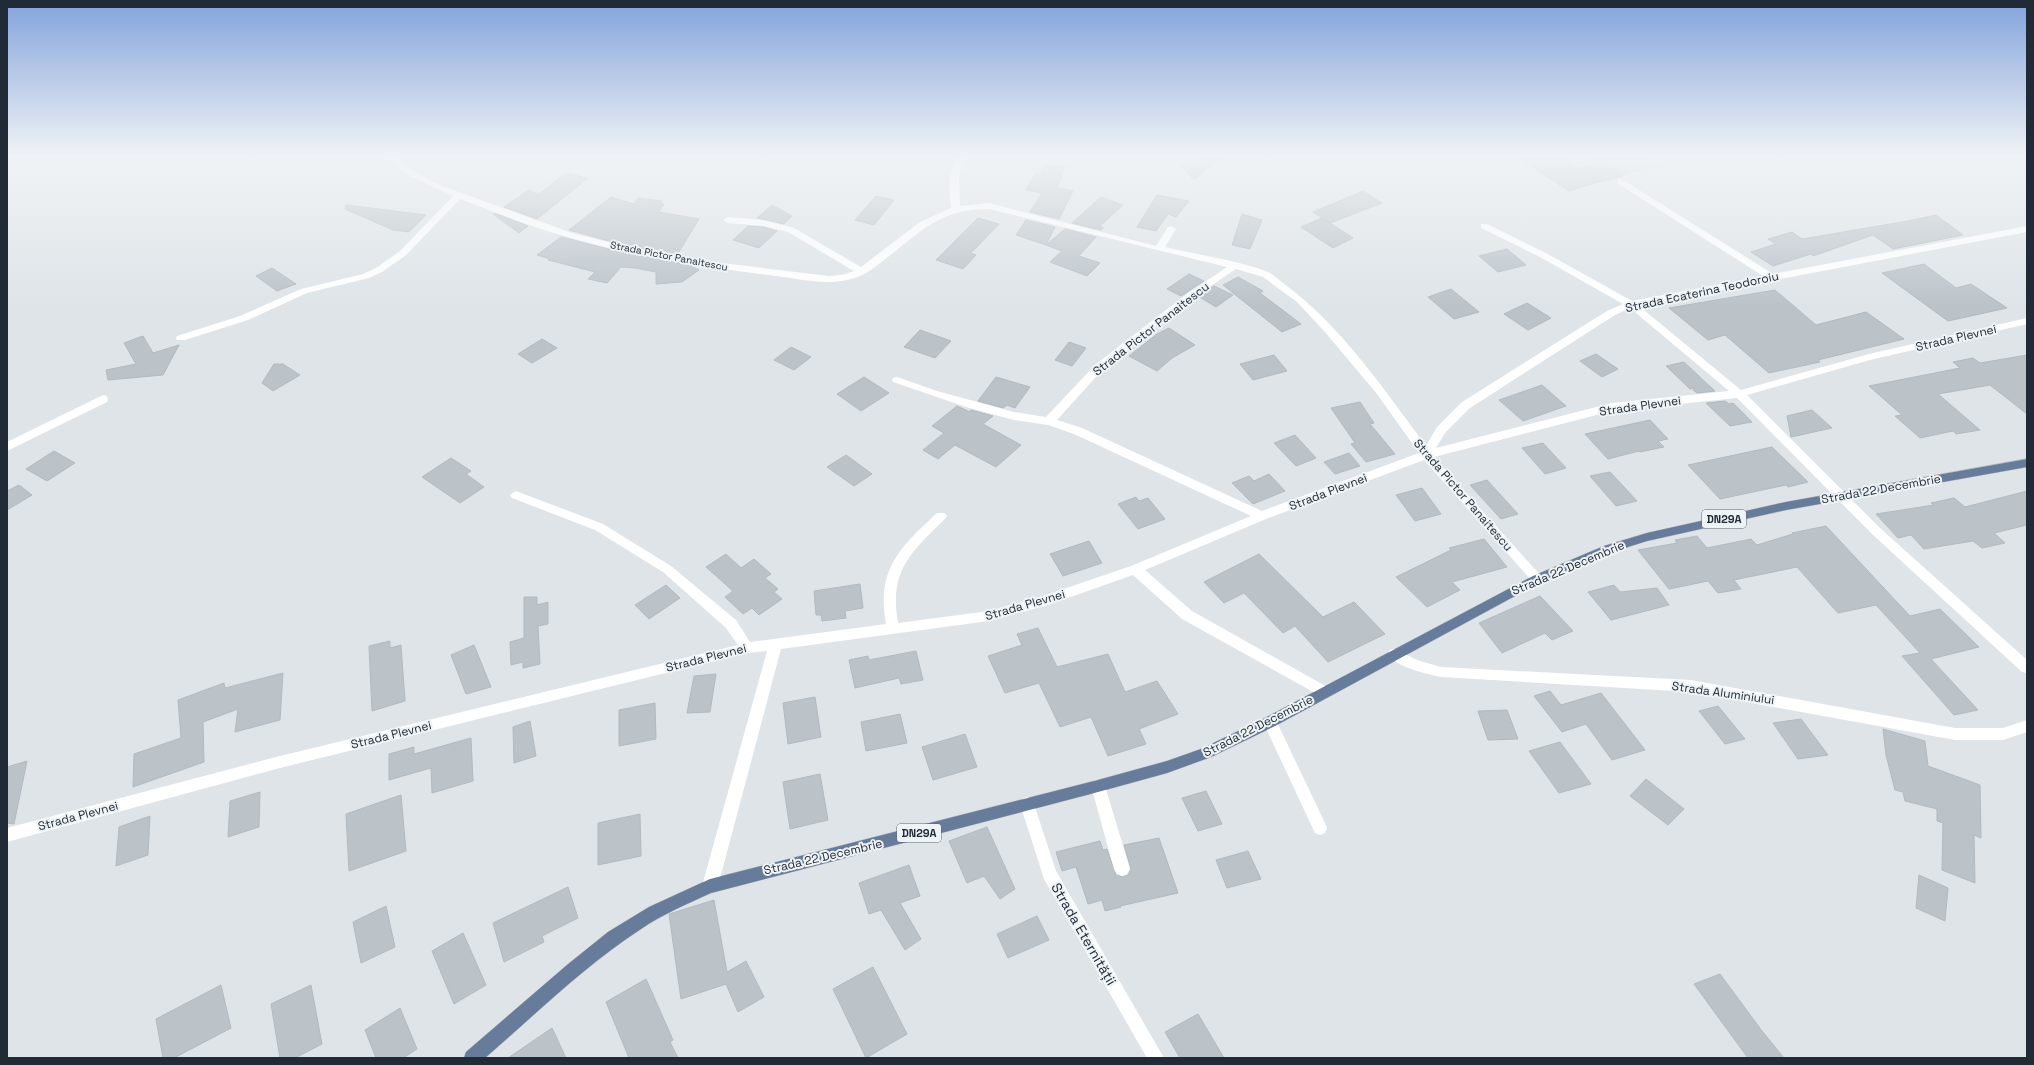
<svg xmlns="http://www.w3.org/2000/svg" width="2034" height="1065" font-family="'Space Grotesk',sans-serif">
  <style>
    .green { fill: #b9d4d8 }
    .building { fill: #bbc3c9; stroke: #b2bac1 }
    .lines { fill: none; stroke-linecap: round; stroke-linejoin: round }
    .major-casing { stroke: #bcbfc3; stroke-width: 1 }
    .minor { fill: #fff; fill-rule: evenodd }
    .major { fill: #677b9a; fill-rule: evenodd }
    .labels { text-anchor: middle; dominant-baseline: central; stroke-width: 4; stroke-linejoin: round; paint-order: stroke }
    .far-street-label { font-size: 10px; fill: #212a37; stroke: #eef3f6 }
    .shield { fill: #eef3f6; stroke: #5e6670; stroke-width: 1 }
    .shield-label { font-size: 11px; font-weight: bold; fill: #212a37 }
    .street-label { font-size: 12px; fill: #212a37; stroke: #eef3f6 }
    .near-street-label { font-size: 14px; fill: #212a37; stroke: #eef3f6 }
  </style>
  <rect width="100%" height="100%" fill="#dee4e8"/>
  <!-- green -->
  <polygon class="green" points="1589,157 1648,157 1661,166 1623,175 1606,164 1598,164"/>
  <!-- building -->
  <g class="building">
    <polygon points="1216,157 1222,157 1194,180 1179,164"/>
    <polygon points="1517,157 1551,157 1555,159 1561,158 1578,168 1601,163 1606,164 1624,176 1598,182 1569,191"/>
    <polygon points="1044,165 1065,167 1057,188 1073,191 1059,219 1030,212 1042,193 1026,190 1036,173 1040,174"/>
    <polygon points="566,173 588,178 537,219 504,207 529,190 539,194"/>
    <polygon points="1363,191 1382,203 1330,223 1313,212"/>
    <polygon points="1157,195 1189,201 1176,217 1168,214 1156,231 1137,227"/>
    <polygon points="876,196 894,200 874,225 855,220"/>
    <polygon points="611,197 634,204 638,198 662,201 660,204 664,204 659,212 699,219 677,255 620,244 569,230"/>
    <polygon points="1101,197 1123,205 1100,226 1103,228 1101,230 1072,223"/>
    <polygon points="346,205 426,215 409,232 393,230 345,209"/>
    <polygon points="772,205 792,216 784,224 757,218"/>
    <polygon points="493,214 494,213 528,226 519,233"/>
    <polygon points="1242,214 1262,220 1250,249 1232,245"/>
    <polygon points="1936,215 1963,235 1893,249 1873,235 1813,256 1811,254 1773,266 1751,252 1776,244 1768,239 1792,232 1802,239 1908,221"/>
    <polygon points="978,218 999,224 971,253 976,255 963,269 936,260"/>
    <polygon points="1322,218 1353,238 1333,248 1301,227"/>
    <polygon points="1026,220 1055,227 1046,245 1016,235"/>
    <polygon points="748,226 764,227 777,231 759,248 733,240"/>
    <polygon points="1065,229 1096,237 1079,256 1100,263 1087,276 1050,262 1062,251 1046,245"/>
    <polygon points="561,237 609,249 689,265 699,270 682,282 656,284 656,272 635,268 621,267 607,283 588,279 595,272 548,260 550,259 537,255"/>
    <polygon points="1507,249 1526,265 1498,272 1479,256"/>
    <polygon points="1924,264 1956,288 1971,284 2007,308 1948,321 1882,273"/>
    <polygon points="272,268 296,284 277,291 256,276"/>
    <polygon points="1189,274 1204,281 1181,296 1167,289"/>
    <polygon points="1238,277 1263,291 1260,293 1301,324 1282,332 1223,285"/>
    <polygon points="1214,286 1233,295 1216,307 1198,296"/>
    <polygon points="1451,289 1479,312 1454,319 1428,297"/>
    <polygon points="1775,290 1816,325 1866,312 1904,339 1818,360 1820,362 1769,373 1725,335 1708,340 1669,308"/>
    <polygon points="1527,303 1551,318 1528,330 1504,314"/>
    <polygon points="1169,328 1195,345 1172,358 1157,371 1129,356 1157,334"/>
    <polygon points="920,330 951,341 935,358 904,347"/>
    <polygon points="143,336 153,353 179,345 163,375 108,380 106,370 136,364 124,343"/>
    <polygon points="542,339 557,348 532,363 518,354"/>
    <polygon points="1069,342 1086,348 1072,366 1055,360"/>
    <polygon points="791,347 811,357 794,370 774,360"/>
    <polygon points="1596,354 1618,369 1602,377 1580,361"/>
    <polygon points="1274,355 1287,371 1253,380 1240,364"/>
    <polygon points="2027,355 2027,414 1990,385 1938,394 1980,430 1956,434 1953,431 1920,438 1895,416 1902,415 1869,386 1960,368 1953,362 1973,358 1980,363"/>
    <polygon points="1684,362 1703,380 1715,391 1697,393 1693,390 1695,388 1690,389 1666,366"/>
    <polygon points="274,364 283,364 300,375 273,391 262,383"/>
    <polygon points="864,377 889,393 861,411 837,394"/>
    <polygon points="996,377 1030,387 1015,408 1007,405 1003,408 978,401"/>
    <polygon points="1542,385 1566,406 1523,421 1499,400"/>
    <polygon points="1725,401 1729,404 1733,403 1752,422 1730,426 1706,403"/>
    <polygon points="1360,402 1374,423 1370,424 1395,454 1366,462 1351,444 1355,443 1331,408"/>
    <polygon points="957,406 970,412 971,410 993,416 983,424 1021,445 996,467 955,445 938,459 923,450 944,433 932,426"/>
    <polygon points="1812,410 1832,428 1791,437 1787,416"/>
    <polygon points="1650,420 1668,439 1658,441 1664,447 1640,452 1639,451 1608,459 1585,434"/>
    <polygon points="1295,435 1316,458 1296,466 1274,443"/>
    <polygon points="1543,443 1566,468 1545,474 1522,448"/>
    <polygon points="1772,447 1808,482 1788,487 1786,485 1720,499 1688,465"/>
    <polygon points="54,451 75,463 47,481 26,469"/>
    <polygon points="1349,453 1360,466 1335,474 1324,462"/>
    <polygon points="846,455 872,474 854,486 827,467"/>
    <polygon points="451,458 471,471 466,474 484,487 460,503 422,477"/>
    <polygon points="1610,472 1637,501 1616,506 1590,476"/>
    <polygon points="1269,474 1285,491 1253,504 1232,483 1249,476 1254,481"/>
    <polygon points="1487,480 1518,514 1501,519 1470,485"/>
    <polygon points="19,485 32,495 7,510 7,491"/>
    <polygon points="1422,488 1441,514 1415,521 1396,495"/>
    <polygon points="2027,491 2027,525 1994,533 2005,543 1982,548 1973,541 1924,549 1911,535 1898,538 1876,514 1934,505 1931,503 1954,498 1965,507"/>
    <polygon points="1136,497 1139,501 1148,498 1165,519 1138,529 1118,504"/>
    <polygon points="1826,526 1910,616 1940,609 1979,647 1931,659 1978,710 1954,715 1902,656 1920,653 1876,605 1838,613 1797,567 1734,580 1741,589 1718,593 1708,581 1669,589 1638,550 1677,543 1675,540 1697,536 1707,548 1751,539 1757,545 1793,534 1792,533"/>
    <polygon points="1484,539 1507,567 1452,582 1460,590 1427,607 1396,577 1451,550 1449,548"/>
    <polygon points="1089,541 1102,563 1063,576 1050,554"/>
    <polygon points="726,554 741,568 754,559 771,574 765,578 778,589 774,592 782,599 759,615 752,608 743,614 725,597 733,591 706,567"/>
    <polygon points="1259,554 1323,617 1354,602 1385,634 1328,662 1295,626 1283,633 1244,593 1224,603 1204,582"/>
    <polygon points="860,584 863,608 845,611 846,618 822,621 821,615 816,615 814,591"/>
    <polygon points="666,585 680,598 649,619 635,605"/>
    <polygon points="1614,585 1620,592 1657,588 1669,605 1611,620 1588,592"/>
    <polygon points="1540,596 1573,631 1552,640 1545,633 1502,653 1479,623"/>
    <polygon points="524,597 537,597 537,605 548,602 548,624 538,626 540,664 523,668 523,662 511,665 510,642 524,638"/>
    <polygon points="1038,628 1057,667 1108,654 1125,692 1157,681 1178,714 1139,729 1146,744 1108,756 1091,717 1060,727 1039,683 1005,693 988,656 1022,645 1017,634"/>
    <polygon points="390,641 390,648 401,645 405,701 372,711 369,646"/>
    <polygon points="474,645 491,687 466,694 451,655"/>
    <polygon points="916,651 923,680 901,684 899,678 855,688 849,660 868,656 869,660"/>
    <polygon points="283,673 280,720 235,732 238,709 203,722 204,762 133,787 134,754 181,738 178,700 224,683 225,688"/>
    <polygon points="716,674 710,712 687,713 694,676"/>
    <polygon points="1550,691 1561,705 1601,693 1645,750 1612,760 1586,724 1562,732 1534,696"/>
    <polygon points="815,697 821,737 788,744 783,703"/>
    <polygon points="655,703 656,739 619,746 619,710"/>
    <polygon points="1718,706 1745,739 1725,744 1699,711"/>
    <polygon points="1507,710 1518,739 1488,740 1478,711"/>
    <polygon points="900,714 907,743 866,751 861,722"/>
    <polygon points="1801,719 1828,755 1798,759 1773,723"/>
    <polygon points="530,721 536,756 514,763 513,727"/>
    <polygon points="1883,729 1925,741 1928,766 1980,785 1981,838 1974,835 1975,883 1942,870 1943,823 1937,821 1937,809 1905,801 1903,792 1895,790 1886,755"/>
    <polygon points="965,734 977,767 933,780 922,747"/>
    <polygon points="471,738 473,781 432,793 431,768 389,780 389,754 414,747 414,754"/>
    <polygon points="1560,742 1591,784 1559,793 1529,751"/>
    <polygon points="27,761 14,824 7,823 7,767"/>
    <polygon points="820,774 828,820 790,829 783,782"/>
    <polygon points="1646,779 1684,809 1668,825 1630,796"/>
    <polygon points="1206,791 1222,824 1198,831 1182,798"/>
    <polygon points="260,792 259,827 228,837 230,801"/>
    <polygon points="401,795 406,851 349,871 346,814"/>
    <polygon points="640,814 641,856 598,865 598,823"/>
    <polygon points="150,816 148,855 116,866 119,827"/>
    <polygon points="987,827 1015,889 1000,899 984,876 967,883 949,841"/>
    <polygon points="1159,838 1178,893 1120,906 1121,907 1105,911 1102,900 1088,904 1076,867 1062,871 1056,852 1100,841 1103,850 1107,849 1116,875 1123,877 1128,875 1131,869 1124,845"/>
    <polygon points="1248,851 1261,879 1227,888 1216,860"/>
    <polygon points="909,865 920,896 900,903 921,939 905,950 881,910 869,914 859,883"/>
    <polygon points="1919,875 1948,888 1945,921 1916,908"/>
    <polygon points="568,887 578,918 542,936 544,942 504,962 493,923"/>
    <polygon points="714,900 727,972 746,961 764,997 738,1012 726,984 681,999 669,914"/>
    <polygon points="386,906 395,947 361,963 353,922"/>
    <polygon points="1037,916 1049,940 1008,958 997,934"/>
    <polygon points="463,933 486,985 454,1004 432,951"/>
    <polygon points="873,967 907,1034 866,1058 833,989"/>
    <polygon points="1720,974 1762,1031 1784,1058 1748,1058 1694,984"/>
    <polygon points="646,979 673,1040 670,1042 678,1058 629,1058 606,1002"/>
    <polygon points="221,985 231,1028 174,1058 163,1058 156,1019"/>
    <polygon points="311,985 322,1044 295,1058 280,1058 271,1004"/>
    <polygon points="400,1008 417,1049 403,1058 376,1058 365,1030"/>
    <polygon points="1198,1014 1224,1058 1180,1058 1165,1032"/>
    <polygon points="552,1028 566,1058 508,1058"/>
  </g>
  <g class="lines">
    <defs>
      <path id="major" d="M2027,459V467L1786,510L1647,541L1612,552L1541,582L1275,726L1211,757L1167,773L1098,792L711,893C687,904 663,914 641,929C584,966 536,1014 485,1058H464L466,1052L567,965L608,932L649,907L710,879L1098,780L1167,761L1201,749L1265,718L1533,576L1604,546L1647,533L1786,502Z"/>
    </defs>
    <!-- major casing -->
    <use href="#major" class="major-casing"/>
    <!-- minor -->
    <g class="minor">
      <path d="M386,157H395L414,171L437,184L572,233L620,245L697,260L829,276L846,274L854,271L788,232L764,226L728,223L723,220L728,217L764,220L794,228L861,267L920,222L951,208C949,190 947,172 958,157H966L959,175L960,206L989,203L1156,246L1168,227L1171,226L1176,229L1165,247C1197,255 1238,260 1268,272C1275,275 1281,282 1287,286C1340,325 1387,393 1426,446L1437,427L1462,402L1607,311L1623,304L1540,257L1481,228V224H1487L1546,253L1632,301L1763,276L1617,183V179L1620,178L1773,274L2027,226V232L1639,306L1741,390L1869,354L2027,318V324L1870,360L1747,395L1880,528L2027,660V673L2022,672L1872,534L1737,398L1612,411L1434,457L1541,576L1543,579L1541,582H1533L1424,460L1266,519L1145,570L1192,611L1329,688L1331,692L1329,696L1324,698L1182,619L1133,575L1048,605L989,621L781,649L718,886L715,891L710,893L705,891L702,886L767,651L747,653L280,768L7,842V828L280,756L738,645L726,628L663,572L595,530L512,498L510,495L516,491L603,524L671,566L736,620L750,642L886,624C876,570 899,548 937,513H945L947,516L945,519C910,553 889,571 898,623L989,611L1046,595L1131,566L1251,516L1074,434L1048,425L1014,420L966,407L893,382L892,380L893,378L897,377L937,391L1014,412L1046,417L1096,364L1187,294L1227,267L989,209C941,209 924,229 888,257C878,265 867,274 855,278C827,287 796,278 768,275C697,266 626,255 557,234C524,224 492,211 460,199L406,255L382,272L369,278L307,293L248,320L185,340H177L176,338L177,336L240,316L301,289L363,274L376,268L400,251L453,196L408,175ZM1236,269L1263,277L1297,302L1325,332L1377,394L1419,453L1262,511L1082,428L1057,420L1104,368L1193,298ZM1630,308L1729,391L1612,403L1436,448L1445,433L1470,408L1615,315Z"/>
      <polygon points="103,395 107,396 108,399 107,402 7,451 7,442"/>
      <path d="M1395,649L1417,660L1441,667L1691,680L1955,728H2003L2027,720V732L2003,740H1955L1691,692L1441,677C1427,674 1395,667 1388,654L1390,650Z"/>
      <polygon points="1270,716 1275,718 1325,823 1327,828 1325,833 1320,835 1315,833 1263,722 1265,718"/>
      <polygon points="1098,780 1103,781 1105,786 1130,869 1127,874 1122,876 1117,874 1114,869 1091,786 1093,781"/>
      <polygon points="1027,797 1032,799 1034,804 1056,871 1164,1058 1147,1058 1044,879 1020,804 1022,799"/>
    </g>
    <!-- major -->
    <use href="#major" class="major"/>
  </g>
  <!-- sky -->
  <linearGradient id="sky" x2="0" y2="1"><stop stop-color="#83a3dc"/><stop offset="0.51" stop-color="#f0f3f5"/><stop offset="1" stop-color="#f0f3f5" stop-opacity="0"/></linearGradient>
  <rect width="2034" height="306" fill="url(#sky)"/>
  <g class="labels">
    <!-- far-street labels -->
    <g class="far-street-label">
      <text transform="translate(669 256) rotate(11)">Strada Pictor Panaitescu</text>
    </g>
    <!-- shield labels -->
    <g class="shield">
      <rect x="1702" y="510" width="44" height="18" rx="3"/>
      <rect x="897" y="824" width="44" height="18" rx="3"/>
    </g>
    <g class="shield-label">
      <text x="1724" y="519">DN29A</text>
      <text x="919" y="833">DN29A</text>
    </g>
    <!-- street labels -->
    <g class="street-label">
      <text transform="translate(1702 292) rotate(-12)">Strada Ecaterina Teodoroiu</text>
      <text transform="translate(1151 329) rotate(-38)">Strada Pictor Panaitescu</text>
      <text transform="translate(1956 338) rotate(-13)">Strada Plevnei</text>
      <text transform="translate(1640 406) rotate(-8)">Strada Plevnei</text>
      <text transform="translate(1881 489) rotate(-10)">Strada 22 Decembrie</text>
      <text transform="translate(1328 492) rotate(-21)">Strada Plevnei</text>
      <text transform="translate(1463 495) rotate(49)">Strada Pictor Panaitescu</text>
      <text transform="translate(1568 568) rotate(-23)">Strada 22 Decembrie</text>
      <text transform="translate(1025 605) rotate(-16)">Strada Plevnei</text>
      <text transform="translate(706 658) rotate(-14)">Strada Plevnei</text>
      <text transform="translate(1723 693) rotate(8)">Strada Aluminiului</text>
      <text transform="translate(1258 726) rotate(-27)">Strada 22 Decembrie</text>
      <text transform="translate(391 735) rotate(-14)">Strada Plevnei</text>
      <text transform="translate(78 816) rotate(-15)">Strada Plevnei</text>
      <text transform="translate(823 857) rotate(-13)">Strada 22 Decembrie</text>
    </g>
    <!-- near-street labels -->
    <g class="near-street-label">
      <text transform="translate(1084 934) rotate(60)">Strada Eternității</text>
    </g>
  </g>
  <!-- border -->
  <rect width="2034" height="1065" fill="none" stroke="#212a37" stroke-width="16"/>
</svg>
